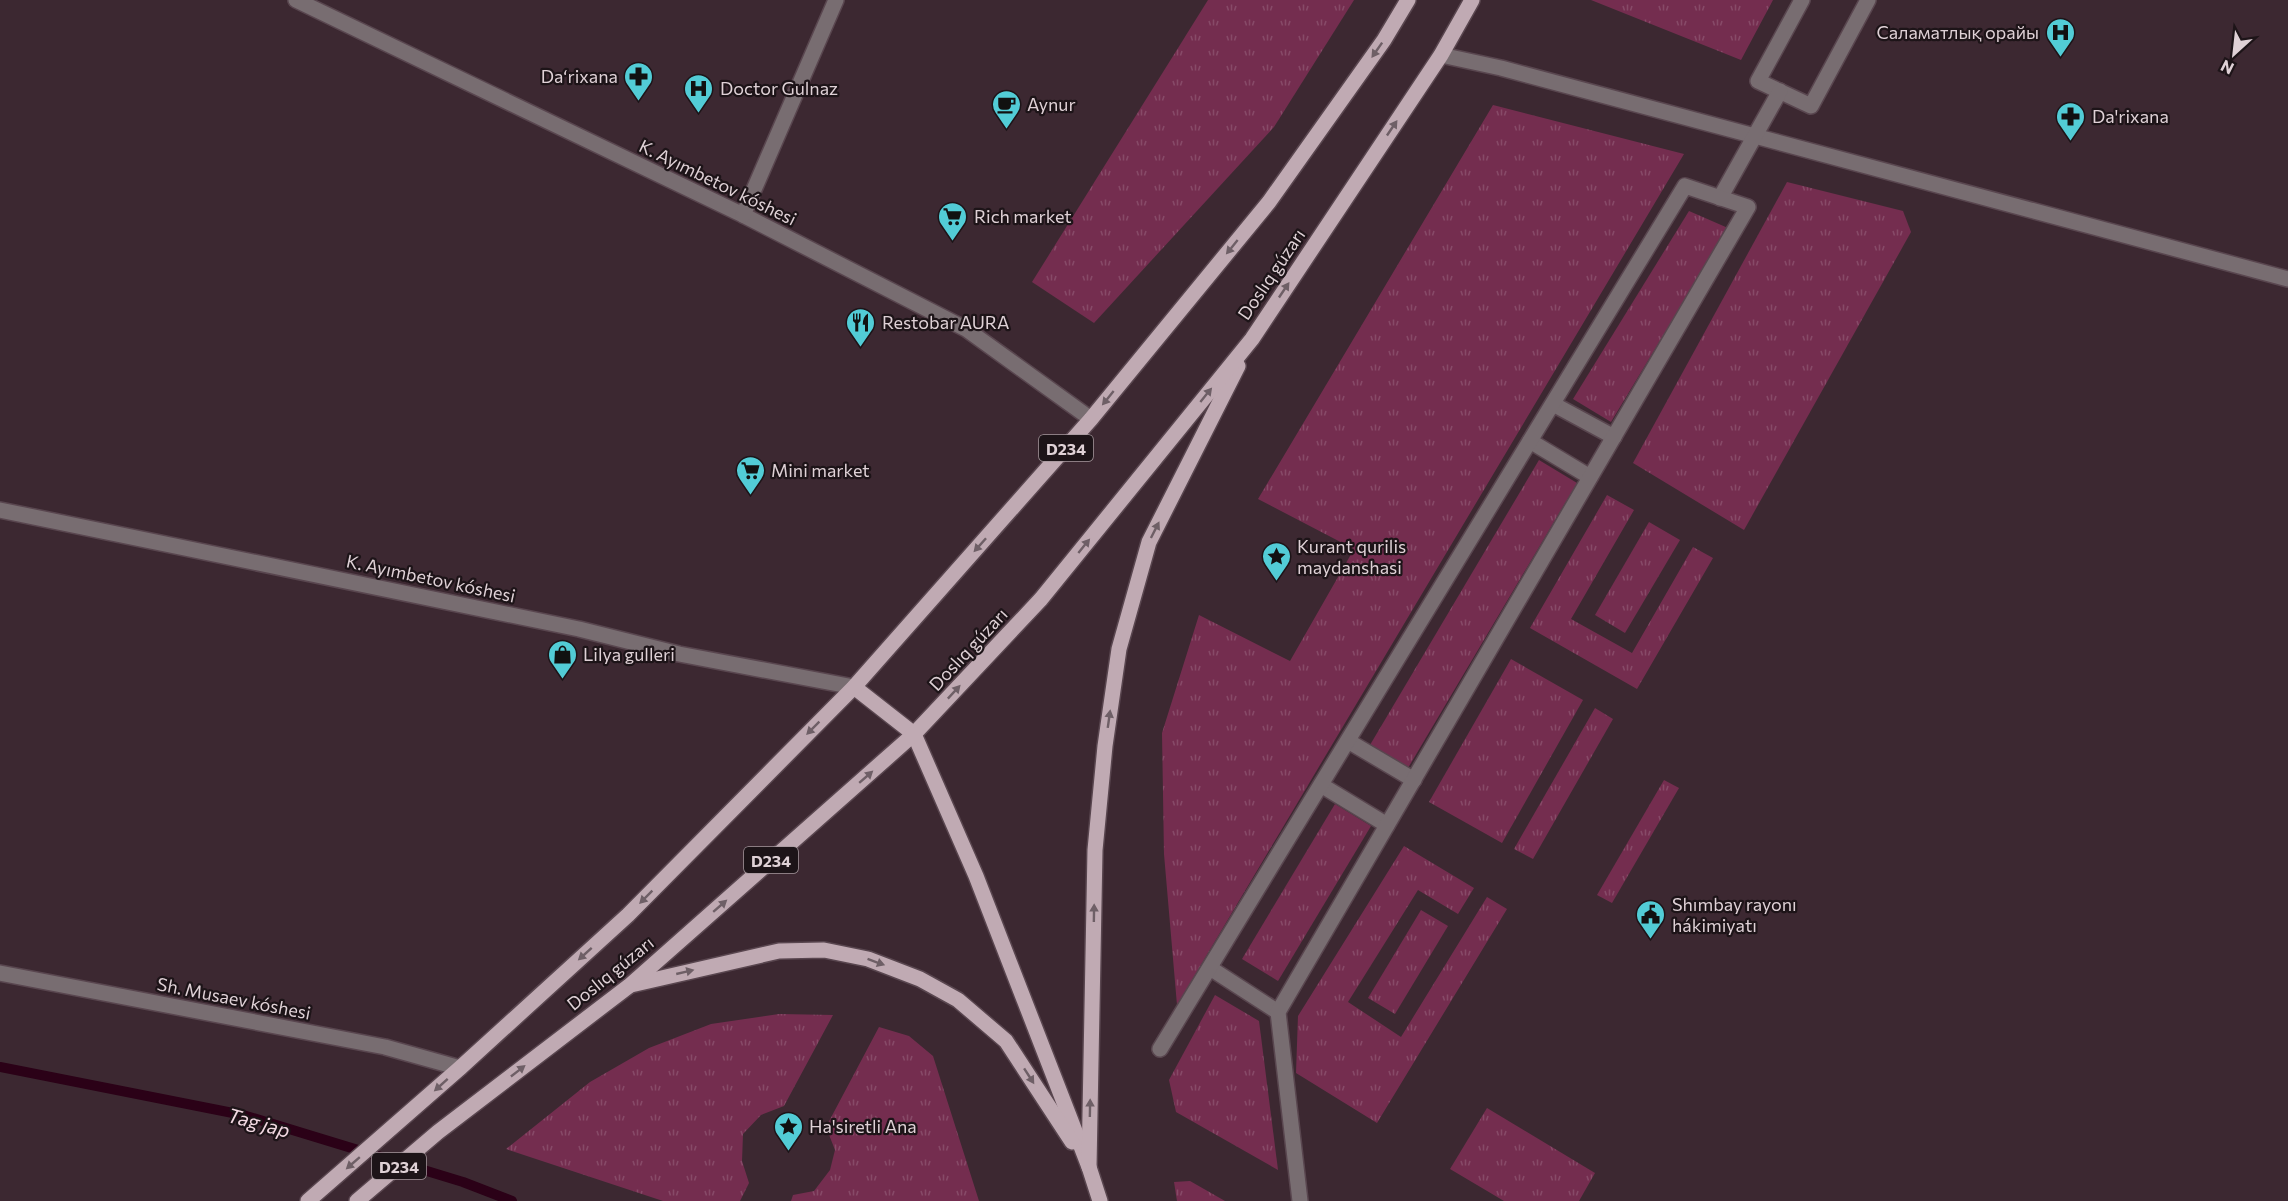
<svg xmlns="http://www.w3.org/2000/svg" width="2288" height="1201" font-family="Commissioner,sans-serif">
  <style>
    .grass { fill: url(#grass-tufts) }
    .lines { fill: none; stroke-linecap: round; stroke-linejoin: round }
    .stream { stroke: #2b0117; stroke-width: 10 }
    .minor-casing { stroke: #59464f; stroke-width: 18 }
    .major-casing { stroke: #59464f; stroke-width: 18 }
    .minor { stroke: #786d71; stroke-width: 15 }
    .major { stroke: #c0aab3; stroke-width: 15 }
    .oneway { fill: #6e5f66 }
    .labels { text-anchor: middle; dominant-baseline: central; stroke-width: 4.5; stroke-linejoin: round; paint-order: stroke }
    .shield { fill: #1d1418; stroke: #a5989d; stroke-width: 1.5 }
    .shield-label { font-size: 16px; font-weight: bold; fill: #dfd1d6 }
    .poi-label { font-size: 18px; fill: #dfd1d6; stroke: #1d1418; text-anchor: start }
    .street-label { font-size: 18px; fill: #dfd1d6; stroke: #1d1418 }
    .water-label { font-size: 20px; font-style: italic; fill: #f2d9e2; stroke: #1d1418 }
  </style>
  <defs>
    <pattern id="grass-tufts" width="24" height="20" patternUnits="userSpaceOnUse" patternTransform="scale(1.5)"><rect width="24" height="20" fill="#742d4f"/><path d="M3 7l-1-3M5 7V3M7 7l1-3M15 17l-1-3M17 17v-4M19 17l1-3" fill="none" stroke="#874a68"/></pattern>
  </defs>
  <rect width="100%" height="100%" fill="#3c2831"/>
  <!-- grass -->
  <g class="grass">
    <polygon points="1208,0 1354,0 1274,127 1094,323 1032,282"/>
    <polygon points="1591,0 1773,0 1741,60"/>
    <polygon points="1493,105 1684,154 1177,1005 1164,854 1162,733 1199,615 1290,661 1354,549 1258,499"/>
    <polygon points="1787,182 1903,211 1911,232 1744,530 1633,463"/>
    <polygon points="1689,211 1728,228 1611,422 1573,399"/>
    <polygon points="1539,460 1577,483 1408,768 1370,745"/>
    <polygon points="1607,495 1634,510 1571,619 1632,653 1693,547 1713,558 1637,689 1530,628"/>
    <polygon points="1649,522 1680,540 1625,633 1595,615"/>
    <polygon points="1511,659 1583,700 1502,843 1429,802"/>
    <polygon points="1595,708 1613,719 1533,859 1514,849"/>
    <polygon points="1664,780 1679,788 1612,903 1597,895"/>
    <polygon points="1335,804 1371,826 1278,981 1242,959"/>
    <polygon points="1404,846 1474,888 1458,914 1418,890 1348,1002 1401,1037 1487,897 1507,909 1377,1123 1296,1073 1298,1016"/>
    <polygon points="1421,910 1448,926 1395,1014 1368,998"/>
    <polygon points="1215,995 1259,1021 1278,1170 1176,1112 1169,1080"/>
    <polygon points="779,1014 833,1015 784,1106 761,1115 743,1134 742,1161 749,1183 740,1201 663,1201 506,1149 590,1082 649,1048 711,1024"/>
    <polygon points="879,1027 909,1036 933,1056 979,1201 791,1201 793,1195 814,1191 830,1170 835,1150 826,1127"/>
    <polygon points="1487,1108 1595,1173 1579,1201 1504,1201 1450,1169"/>
    <polygon points="1190,1181 1225,1201 1177,1201 1174,1182"/>
  </g>
  <g class="lines">
    <!-- stream -->
    <polyline class="stream" points="0,1067 243,1115 463,1182 512,1201"/>
    <defs>
      <g id="minor">
        <polyline points="296,0 743,215 966,329 1091,419"/>
        <polyline points="1802,0 1758,81 1811,106 1868,0"/>
        <polyline points="1441,55 1501,68 2288,279"/>
        <polyline points="1720,198 1780,91"/>
        <polyline points="743,215 836,0"/>
        <polyline points="1553,404 1614,437"/>
        <polyline points="1530,441 1590,477"/>
        <polyline points="0,510 579,629 679,654 854,687"/>
        <polyline points="1348,741 1414,780"/>
        <polyline points="1321,785 1387,825"/>
        <polyline points="1210,968 1278,1012"/>
        <polyline points="0,973 385,1047 460,1068"/>
        <polyline points="1160,1049 1685,186 1748,207 1278,1012 1300,1201"/>
      </g>
      <g id="major">
        <polyline points="854,687 914,734 976,876 1089,1167 1100,1201"/>
        <polyline points="631,985 779,951 824,950 868,959 920,979 958,1000 1006,1041 1072,1142"/>
        <polyline points="1089,1167 1095,850 1105,746 1119,649 1149,542 1238,366"/>
        <polyline points="308,1201 460,1068 628,915 854,687 1091,419 1269,202 1384,40 1408,0"/>
        <polyline points="357,1201 438,1132 629,986 914,734 1041,599 1252,339 1441,55 1472,0"/>
      </g>
    </defs>
    <!-- minor casing -->
    <use href="#minor" class="minor-casing"/>
    <!-- major casing -->
    <use href="#major" class="major-casing"/>
    <!-- minor -->
    <use href="#minor" class="minor"/>
    <!-- major -->
    <use href="#major" class="major"/>
  </g>
  <!-- one-way arrows -->
  <defs><path id="oneway-solid" d="M-6-.8H1V-3.2L6.5 0L1 3.2V.8H-6Z" transform="scale(1.5)"/></defs>
  <g class="oneway">
    <use href="#oneway-solid" transform="translate(1377 50) rotate(125)"/>
    <use href="#oneway-solid" transform="translate(1392 128) rotate(-56)"/>
    <use href="#oneway-solid" transform="translate(1232 247) rotate(129)"/>
    <use href="#oneway-solid" transform="translate(1284 290) rotate(-56)"/>
    <use href="#oneway-solid" transform="translate(1206 395) rotate(-51)"/>
    <use href="#oneway-solid" transform="translate(1108 398) rotate(129)"/>
    <use href="#oneway-solid" transform="translate(1155 530) rotate(-63)"/>
    <use href="#oneway-solid" transform="translate(980 545) rotate(132)"/>
    <use href="#oneway-solid" transform="translate(1084 546) rotate(-51)"/>
    <use href="#oneway-solid" transform="translate(954 692) rotate(-47)"/>
    <use href="#oneway-solid" transform="translate(1109 719) rotate(-82)"/>
    <use href="#oneway-solid" transform="translate(813 728) rotate(135)"/>
    <use href="#oneway-solid" transform="translate(866 777) rotate(-41)"/>
    <use href="#oneway-solid" transform="translate(646 897) rotate(135)"/>
    <use href="#oneway-solid" transform="translate(720 906) rotate(-41)"/>
    <use href="#oneway-solid" transform="translate(1094 913) rotate(-89)"/>
    <use href="#oneway-solid" transform="translate(585 954) rotate(138)"/>
    <use href="#oneway-solid" transform="translate(876 962) rotate(20)"/>
    <use href="#oneway-solid" transform="translate(685 972) rotate(-13)"/>
    <use href="#oneway-solid" transform="translate(518 1071) rotate(-38)"/>
    <use href="#oneway-solid" transform="translate(1029 1076) rotate(57)"/>
    <use href="#oneway-solid" transform="translate(441 1085) rotate(138)"/>
    <use href="#oneway-solid" transform="translate(1090 1108) rotate(-89)"/>
    <use href="#oneway-solid" transform="translate(353 1163) rotate(139)"/>
  </g>
  <!-- icons -->
  <defs>
    <symbol id="hospital-pin" viewBox="-11 -11 22 30"><path d="M0 17L-7.5 6A9.5 9.5 0 1 1 7.5 6Z" fill="#52ccd6" stroke="#1d1418"/><path d="M-5-5h3v3.5h4V-5h3V5h-3V1.5h-4V5h-3Z" fill="#111"/></symbol>
    <symbol id="pharmacy-pin" viewBox="-11 -11 22 30"><path d="M0 17L-7.5 6A9.5 9.5 0 1 1 7.5 6Z" fill="#52ccd6" stroke="#1d1418"/><path d="M-2-6h4v4h4v4h-4v4h-4v-4h-4v-4h4Z" fill="#111"/></symbol>
    <symbol id="cafe-pin" viewBox="-11 -11 22 30"><path d="M0 17L-7.5 6A9.5 9.5 0 1 1 7.5 6Z" fill="#52ccd6" stroke="#1d1418"/><path d="M-5.5-4.5H6V0H3Q3 3.5 0 3.5H-2.5Q-5.5 3.5-5.5 0ZM3-3.2v2h1.7v-2ZM-6 4.5H4V6H-6Z" fill="#111"/></symbol>
    <symbol id="supermarket-pin" viewBox="-11 -11 22 30"><path d="M0 17L-7.5 6A9.5 9.5 0 1 1 7.5 6Z" fill="#52ccd6" stroke="#1d1418"/><path d="M-6-5.5h2.5l.6 2H6L4.5 2H-2.5L-4.4-4H-6ZM-1.5 3.2a1.3 1.3 0 1 0 .1 0ZM3 3.2a1.3 1.3 0 1 0 .1 0Z" fill="#111"/></symbol>
    <symbol id="restaurant-pin" viewBox="-11 -11 22 30"><path d="M0 17L-7.5 6A9.5 9.5 0 1 1 7.5 6Z" fill="#52ccd6" stroke="#1d1418"/><path d="M-5-6h1v4h1v-4h1v4h1v-4h1v5L-1.5 .5V6h-2V.5L-5-1ZM5-6V6H3V1.5H1.5Q1.5-4 5-6Z" fill="#111"/></symbol>
    <symbol id="sight-pin" viewBox="-11 -11 22 30"><path d="M0 17L-7.5 6A9.5 9.5 0 1 1 7.5 6Z" fill="#52ccd6" stroke="#1d1418"/><path d="M0-6L1.8-2.2L6-1.7L2.9 1.2L3.7 5.4L0 3.3L-3.7 5.4L-2.9 1.2L-6-1.7L-1.8-2.2Z" fill="#111"/></symbol>
    <symbol id="shop-pin" viewBox="-11 -11 22 30"><path d="M0 17L-7.5 6A9.5 9.5 0 1 1 7.5 6Z" fill="#52ccd6" stroke="#1d1418"/><path d="M-5-2.5h2.3a2.7 3.5 0 0 1 5.4 0H5L5.5 6h-11ZM-1.5-2.5h3a1.5 2.3 0 0 0-3 0Z" fill="#111"/></symbol>
    <symbol id="civic-pin" viewBox="-11 -11 22 30"><path d="M0 17L-7.5 6A9.5 9.5 0 1 1 7.5 6Z" fill="#52ccd6" stroke="#1d1418"/><path d="M-.6-6.5H3V-4.5H.6V-3L4-1V1h2V6H-6V1h2V-1L-.6-3ZM-1.2 2.5V6h2.4V2.5Z" fill="#111"/></symbol>
  </defs>
  <g fill-rule="evenodd">
    <use href="#hospital-pin" x="2044" y="16" width="33" height="45"/>
    <use href="#pharmacy-pin" x="622" y="60" width="33" height="45"/>
    <use href="#hospital-pin" x="682" y="72" width="33" height="45"/>
    <use href="#cafe-pin" x="990" y="88" width="33" height="45"/>
    <use href="#pharmacy-pin" x="2054" y="100" width="33" height="45"/>
    <use href="#supermarket-pin" x="936" y="200" width="33" height="45"/>
    <use href="#restaurant-pin" x="844" y="306" width="33" height="45"/>
    <use href="#supermarket-pin" x="734" y="454" width="33" height="45"/>
    <use href="#sight-pin" x="1260" y="540" width="33" height="45"/>
    <use href="#shop-pin" x="546" y="638" width="33" height="45"/>
    <use href="#civic-pin" x="1634" y="898" width="33" height="45"/>
    <use href="#sight-pin" x="772" y="1110" width="33" height="45"/>
  </g>
  <g class="labels">
    <!-- shield labels -->
    <g class="shield">
      <rect x="1039" y="435" width="54" height="26" rx="4.5"/>
      <rect x="744" y="847" width="54" height="26" rx="4.5"/>
      <rect x="372" y="1153" width="54" height="26" rx="4.5"/>
    </g>
    <g class="shield-label">
      <text x="1066" y="448">D234</text>
      <text x="771" y="860">D234</text>
      <text x="399" y="1166">D234</text>
    </g>
    <!-- poi labels -->
    <g class="poi-label">
      <text x="2039" y="32" text-anchor="end">Саламатлық орайы</text>
      <text x="618" y="76" text-anchor="end">Daʻrixana</text>
      <text x="720" y="88">Doctor Gulnaz</text>
      <text x="1027" y="104">Aynur</text>
      <text x="2092" y="116">Da'rixana</text>
      <text x="974" y="216">Rich market</text>
      <text x="882" y="322">Restobar AURA</text>
      <text x="771" y="470">Mini market</text>
      <text x="1297" y="546">Kurant qurilis<tspan x="1297" dy="21">maydanshasi</tspan></text>
      <text x="583" y="654">Lilya gulleri</text>
      <text x="1672" y="904">Shımbay rayonı<tspan x="1672" dy="21">hákimiyatı</tspan></text>
      <text x="809" y="1126">Ha'siretli Ana</text>
    </g>
    <!-- street labels -->
    <g class="street-label">
      <text transform="translate(718 182) rotate(26)">K. Ayımbetov kóshesi</text>
      <text transform="translate(1271 274) rotate(-56)">Doslıq gúzarı</text>
      <text transform="translate(431 578) rotate(12)">K. Ayımbetov kóshesi</text>
      <text transform="translate(968 649) rotate(-47)">Doslıq gúzarı</text>
      <text transform="translate(610 973) rotate(-39)">Doslıq gúzarı</text>
      <text transform="translate(234 998) rotate(11)">Sh. Musaev kóshesi</text>
    </g>
    <!-- water labels -->
    <g class="water-label">
      <text transform="translate(259 1122) rotate(15)">Tag jap</text>
    </g>
  </g>
  <!-- north arrow -->
  <g transform="translate(2234 54) rotate(207)" stroke="#1d1418" stroke-width="4.5" paint-order="stroke">
  <path d="M0-4.5L10 22L0 15L-10 22Z" fill="#dfd1d6"/>
  <text y="-9" font-size="16" font-weight="bold" text-anchor="middle" fill="#dfd1d6">N</text>
  </g>
</svg>
